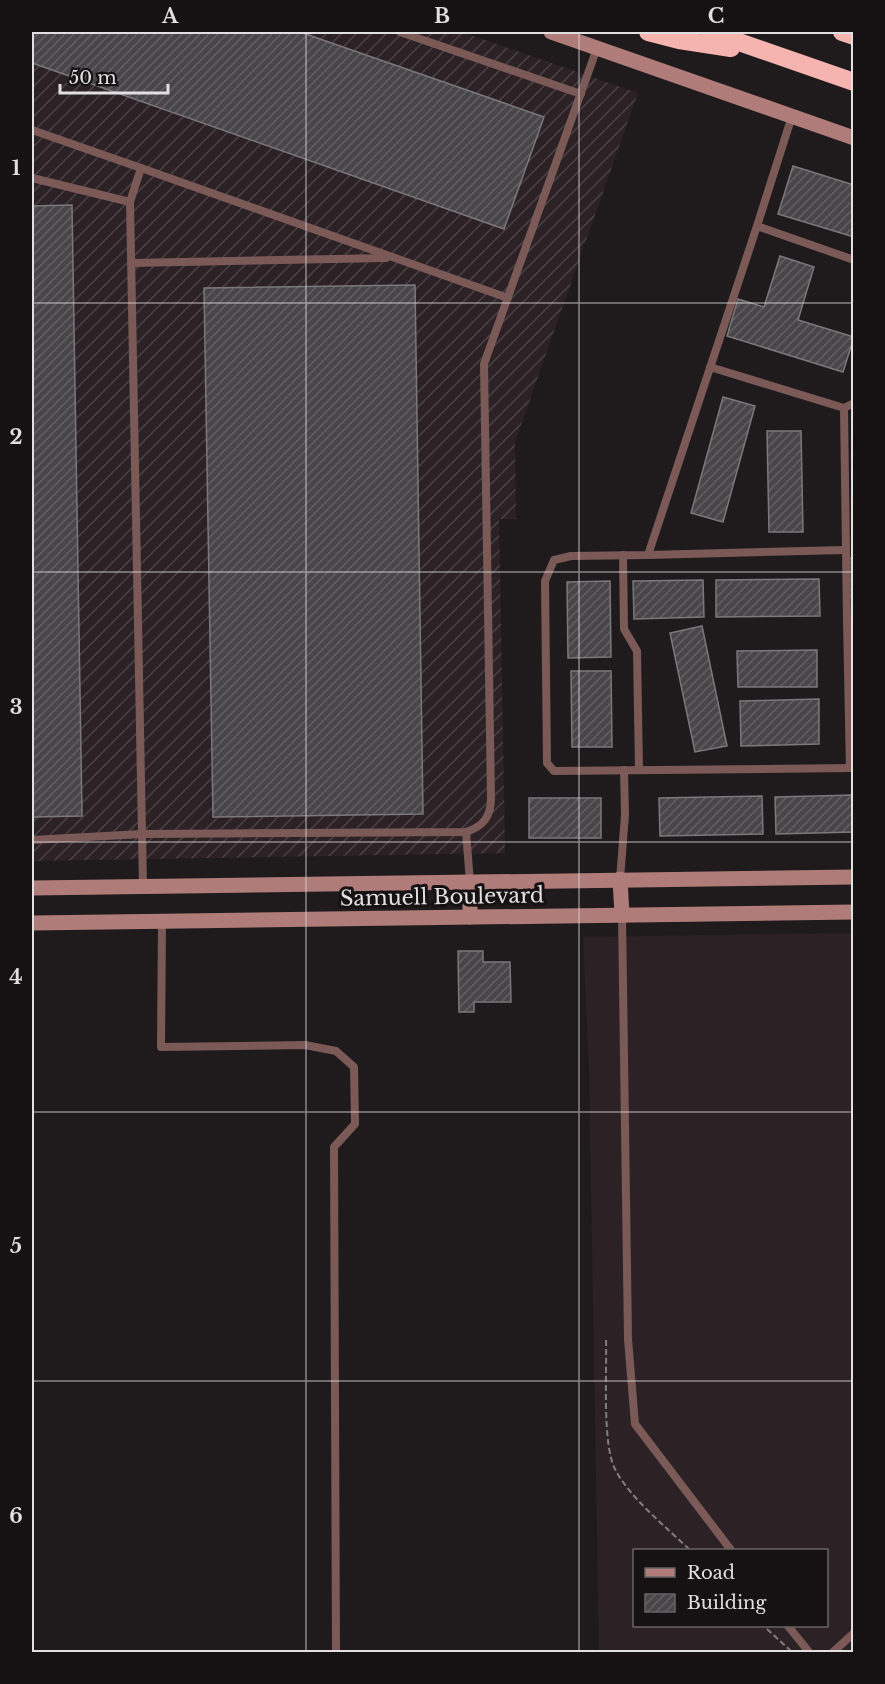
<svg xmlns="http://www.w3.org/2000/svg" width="885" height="1684" font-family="'Libre Baskerville',serif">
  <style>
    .built { fill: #2c2226; fill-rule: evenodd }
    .industrial { fill: url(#industrial-furrows) }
    .building { fill: url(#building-hatch); stroke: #7b787b; stroke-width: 1.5 }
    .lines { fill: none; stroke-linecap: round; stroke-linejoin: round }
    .path { stroke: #817d7e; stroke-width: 2; stroke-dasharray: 6 3; stroke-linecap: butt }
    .lane { stroke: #7a5957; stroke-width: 8 }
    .secondary { stroke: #af7c79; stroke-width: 15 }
    .highway { stroke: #f5b4b0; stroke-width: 18 }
    .grid { fill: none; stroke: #e2dfe0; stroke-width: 1.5; stroke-opacity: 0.55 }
    .labels { text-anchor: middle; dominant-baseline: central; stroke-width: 6; stroke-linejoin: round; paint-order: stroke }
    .street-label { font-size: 21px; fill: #e2dfe0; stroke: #161213 }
    .neatline { fill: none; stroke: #e2dfe0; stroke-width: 2 }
    .grid-label { font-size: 20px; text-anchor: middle; font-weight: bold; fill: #e2dfe0 }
  </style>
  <defs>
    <pattern id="industrial-furrows" width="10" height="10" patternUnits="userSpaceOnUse" patternTransform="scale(1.5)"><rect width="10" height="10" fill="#2c2226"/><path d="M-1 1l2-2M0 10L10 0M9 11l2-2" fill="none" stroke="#4a4245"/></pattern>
    <pattern id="building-hatch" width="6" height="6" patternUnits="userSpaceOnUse" patternTransform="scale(1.5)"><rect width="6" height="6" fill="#49464a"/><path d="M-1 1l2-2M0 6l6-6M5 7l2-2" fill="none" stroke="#636064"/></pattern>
  </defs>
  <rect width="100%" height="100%" fill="#1f1b1c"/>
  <!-- built -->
  <path class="built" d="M853,933V1652H599L589,1069L583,937ZM634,1550H826V1626H634Z"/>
  <!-- industrial -->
  <polygon class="industrial" points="32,32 462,32 638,93 515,442 516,519 499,519 505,853 32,861"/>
  <!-- building -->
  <g class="building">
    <polygon points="32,32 300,32 544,117 504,229 32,63"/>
    <polygon points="793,166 854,185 854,237 778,214"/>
    <polygon points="72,205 82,816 32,817 32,206"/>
    <polygon points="780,256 814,267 798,320 854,337 843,372 727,336 738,299 764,307"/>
    <polygon points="415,285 423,814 213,817 204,288"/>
    <polygon points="723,397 755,406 723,522 691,513"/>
    <polygon points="767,431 801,431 803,532 769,532"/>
    <rect x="849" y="558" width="5" height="39"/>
    <polygon points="819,579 820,616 716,617 716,580"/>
    <polygon points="703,580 704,617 634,619 633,581"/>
    <polygon points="610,581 611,657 568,658 567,582"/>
    <polygon points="702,626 727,746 695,752 670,633"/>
    <polygon points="817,650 817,687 738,687 737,651"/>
    <polygon points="571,671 611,671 612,747 572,747"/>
    <polygon points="819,699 819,744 741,746 740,701"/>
    <polygon points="854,795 854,832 776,834 775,797"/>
    <polygon points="762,796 763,834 660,836 659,798"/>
    <rect x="529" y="798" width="72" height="40"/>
    <polygon points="458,951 483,951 483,962 510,962 511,1002 474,1002 474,1012 459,1012"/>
  </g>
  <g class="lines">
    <!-- path -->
    <g class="path">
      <path d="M606,1340C607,1371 602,1444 615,1469C629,1497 667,1528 690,1550"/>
      <polyline points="767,1629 792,1652"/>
    </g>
    <!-- lane -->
    <g class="lane">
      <polyline points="400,32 581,94"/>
      <polyline points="32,130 141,168"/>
      <polyline points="32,178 130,202 143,886"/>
      <polyline points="130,202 141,168 508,298"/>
      <polyline points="757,226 792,116"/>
      <polyline points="854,260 757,226 648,555 571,556 554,560 545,581 547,763 554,771 854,768"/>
      <polyline points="131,263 386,258"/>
      <polyline points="710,367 844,408 847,621 854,621"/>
      <polyline points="844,408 854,403"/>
      <polyline points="623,555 624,629 637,651 639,770"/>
      <polyline points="648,555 846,550"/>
      <polyline points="847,621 850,768"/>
      <polyline points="466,832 470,882"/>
      <path d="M32,840L142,834L466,832C484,826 491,816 491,798L484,364L597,48"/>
      <polyline points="620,879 625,815 624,770"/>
      <polyline points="622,915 628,1339 635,1424 731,1550"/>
      <polyline points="162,923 161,1047 305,1045 336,1051 354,1067 355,1124 334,1147 336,1652"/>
      <polyline points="788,1626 809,1652"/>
      <polyline points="833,1652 854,1633"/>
    </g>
    <!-- secondary -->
    <g class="secondary">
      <polyline points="551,32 854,138"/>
      <polyline points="620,879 622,915"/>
      <polyline points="470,882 470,917"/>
      <polyline points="32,888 854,877"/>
      <polyline points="32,923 854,912"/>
    </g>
    <!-- highway -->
    <g class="highway">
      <polyline points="648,32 679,40 731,48"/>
      <polyline points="710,32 854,82"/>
      <polyline points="842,32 854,36"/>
    </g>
  </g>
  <!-- grid -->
  <path class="grid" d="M306,32V1652M579,32V1652M32,303H854M32,572H854M32,842H854M32,1112H854M32,1381H854"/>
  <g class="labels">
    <!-- street labels -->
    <g class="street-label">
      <text transform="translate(442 897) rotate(-1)">Samuell Boulevard</text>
    </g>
  </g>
  <!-- border -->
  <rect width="885" height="1684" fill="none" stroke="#161213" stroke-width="66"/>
  <!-- legend -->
  <rect x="633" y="1549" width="195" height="78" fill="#161213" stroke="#686465" stroke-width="1.5"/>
  <rect x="645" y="1568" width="30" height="9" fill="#af7c79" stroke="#686465" stroke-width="1.5"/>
  <text x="687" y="1579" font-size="18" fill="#e2dfe0">Road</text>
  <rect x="645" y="1594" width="30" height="18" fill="url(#building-hatch)" stroke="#686465" stroke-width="1.5"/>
  <text x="687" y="1609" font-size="18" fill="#e2dfe0">Building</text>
  <!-- scale -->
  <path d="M60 84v9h108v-9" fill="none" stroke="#e2dfe0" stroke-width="3"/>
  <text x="69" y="84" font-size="18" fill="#e2dfe0" stroke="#161213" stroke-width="4.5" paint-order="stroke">50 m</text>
  <rect x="33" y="33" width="819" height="1618" class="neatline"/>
  <g class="grid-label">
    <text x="170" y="23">A</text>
    <text x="442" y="23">B</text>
    <text x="716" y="23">C</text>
    <text x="16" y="175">1</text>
    <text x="16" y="444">2</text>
    <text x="16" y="714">3</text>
    <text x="16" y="984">4</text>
    <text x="16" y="1253">5</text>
    <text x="16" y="1523">6</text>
  </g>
</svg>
